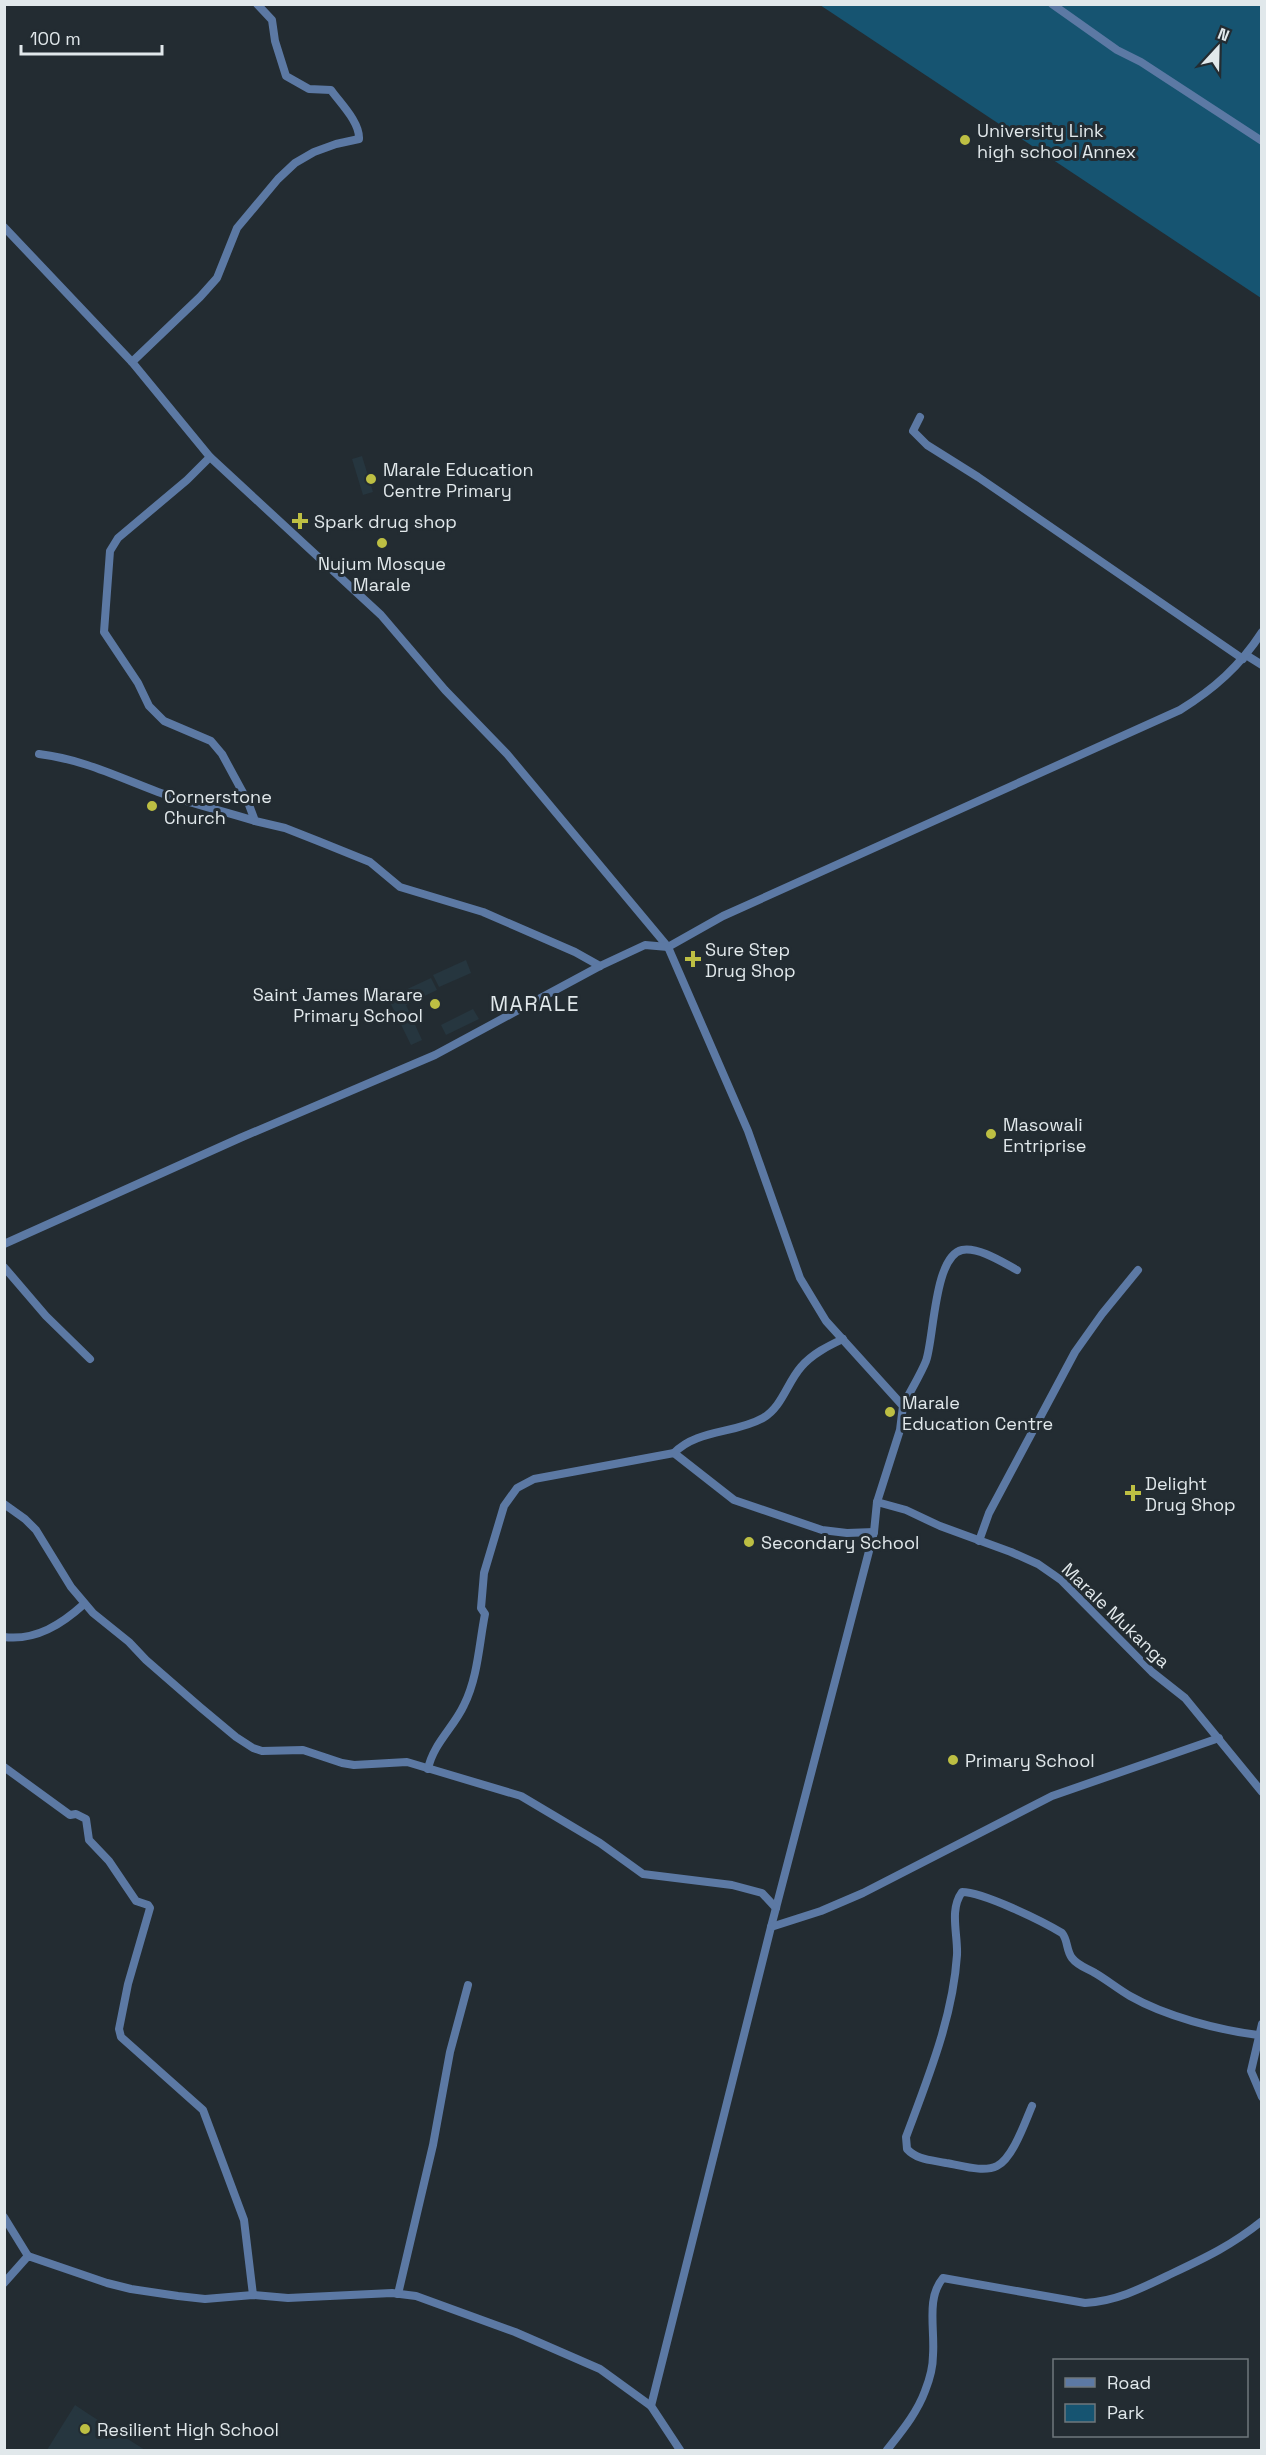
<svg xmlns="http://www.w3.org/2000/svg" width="1266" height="2455" font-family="'Space Grotesk',sans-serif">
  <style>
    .built { fill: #26363f }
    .green { fill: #165471 }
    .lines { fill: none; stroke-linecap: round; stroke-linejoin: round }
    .minor { stroke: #5c79a4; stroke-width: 8 }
    .poi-dot { fill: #bdbf43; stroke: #232c32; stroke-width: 2 }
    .labels { text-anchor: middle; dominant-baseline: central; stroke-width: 6; stroke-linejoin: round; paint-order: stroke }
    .poi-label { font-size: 18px; fill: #e1e8eb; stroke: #232c32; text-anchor: start }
    .street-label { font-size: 18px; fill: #e1e8eb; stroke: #232c32 }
    .quarter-label { font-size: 21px; letter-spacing: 1.5px; fill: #e1e8eb; stroke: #232c32 }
  </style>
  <rect width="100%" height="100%" fill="#232c32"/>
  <!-- built -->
  <g class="built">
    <polygon points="362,456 373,492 363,495 352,459"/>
    <polygon points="466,960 471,973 439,987 433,975"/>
    <polygon points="431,978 437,990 406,1005 422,1040 411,1045 388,998"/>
    <polygon points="473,1009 479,1019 446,1035 441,1025"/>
    <polygon points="75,2405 90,2415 145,2450 47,2450"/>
  </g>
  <!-- green -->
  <polygon class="green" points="820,5 1261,5 1261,298"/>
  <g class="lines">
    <!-- minor -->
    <g class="minor">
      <polyline points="1052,4 1117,50 1141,62 1262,141"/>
      <polyline points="4,227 132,362 210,457 381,615 445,690 507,754 668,947 748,1131 800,1278 826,1321 903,1406 900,1430 877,1502 874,1532 771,1927 651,2406 680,2450"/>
      <path d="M132,362L200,297L217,278L237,228L278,179L295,163L314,152L336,144L359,139C360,122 340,103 331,90L309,89L286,76L275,41L272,20L257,4"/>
      <polyline points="920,417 913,431 927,445 978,477 1243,659"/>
      <polyline points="210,457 187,480 118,538 110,551 104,632 138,683 149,706 164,721 211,741 222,754 248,802 255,821 285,828 318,841 370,862 400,887 483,912 575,952 600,966"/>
      <polyline points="1246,655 1262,665"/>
      <path d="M39,754C82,759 118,777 158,792C189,803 223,811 255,821"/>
      <path d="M4,1244L240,1138L435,1055L600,966L645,945L668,947L723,916L1180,710C1214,689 1240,666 1262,632"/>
      <polyline points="4,1267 46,1316 90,1359"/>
      <path d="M903,1406C910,1391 920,1376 926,1361C934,1339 934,1256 962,1250C979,1247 1002,1262 1017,1270"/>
      <path d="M674,1453C697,1429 735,1434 763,1418C782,1407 787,1383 801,1367C812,1354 828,1346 843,1339"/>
      <polyline points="877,1502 906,1510 940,1526 1011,1552 1038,1564 1061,1580 1152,1672 1185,1698 1262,1792"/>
      <polyline points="4,1504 25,1519 36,1530 71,1587 93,1613 129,1642 146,1660 200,1707 236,1737 253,1748 262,1751 303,1750 342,1763 354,1765 407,1762 521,1796 600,1843 643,1874 732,1885 762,1893 776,1908"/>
      <polyline points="979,1541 989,1513 1075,1352 1102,1314 1138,1270"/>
      <path d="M4,1637C36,1641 62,1624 84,1604"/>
      <polyline points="4,1767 70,1815 76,1814 86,1819 89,1840 109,1861 136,1901 148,1905 150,1908 128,1984 119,2029 121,2037 203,2110 244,2220 253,2295"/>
      <path d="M428,1769C433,1744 454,1727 464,1705C478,1677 479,1644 485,1614L481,1608L484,1573L504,1506L517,1488L534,1479L674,1453L734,1500L822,1530L847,1533L874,1532"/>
      <polyline points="771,1927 821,1911 863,1893 1052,1796 1219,1738"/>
      <polyline points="1262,2024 1251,2071 1262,2097"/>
      <path d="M1032,2106C1025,2122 1013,2158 997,2166C983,2173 960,2165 946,2163C932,2160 917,2160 907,2149L906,2137C928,2078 953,2017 957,1955C958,1934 949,1910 962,1892C983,1892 1042,1921 1062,1933C1068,1940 1066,1950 1072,1958C1078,1966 1087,1968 1095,1973C1107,1980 1118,1989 1130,1996C1165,2016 1218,2030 1258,2035"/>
      <polyline points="4,2217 28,2256"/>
      <polyline points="4,2283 28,2256 107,2283 131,2289 178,2296 205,2299 253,2295 288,2298 392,2293 416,2296 515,2332 600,2369 651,2406"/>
      <polyline points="398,2294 433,2145 450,2052 468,1985"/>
      <path d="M887,2450C901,2432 917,2413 925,2391C929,2381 933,2366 933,2355C935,2329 926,2298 943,2278L1085,2303C1118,2301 1144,2287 1173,2273C1207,2257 1232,2245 1262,2221"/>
    </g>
  </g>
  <!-- markers -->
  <g class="poi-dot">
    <circle cx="965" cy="140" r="6"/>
    <circle cx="371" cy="479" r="6"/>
    <path d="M297 512h6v6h6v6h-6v6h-6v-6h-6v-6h6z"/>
    <circle cx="382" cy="543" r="6"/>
    <circle cx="152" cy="806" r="6"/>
    <path d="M690 950h6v6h6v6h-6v6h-6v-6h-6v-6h6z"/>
    <circle cx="435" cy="1004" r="6"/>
    <circle cx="991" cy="1134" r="6"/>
    <circle cx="890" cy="1412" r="6"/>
    <path d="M1130 1484h6v6h6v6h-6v6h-6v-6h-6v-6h6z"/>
    <circle cx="749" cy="1542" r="6"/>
    <circle cx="953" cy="1760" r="6"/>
    <circle cx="85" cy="2429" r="6"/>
  </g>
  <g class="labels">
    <!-- poi labels -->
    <g class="poi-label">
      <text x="977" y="130">University Link<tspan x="977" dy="21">high school Annex</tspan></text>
      <text x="383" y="469">Marale Education<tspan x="383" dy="21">Centre Primary</tspan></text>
      <text x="314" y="521">Spark drug shop</text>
      <text x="382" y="563" text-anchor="middle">Nujum Mosque<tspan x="382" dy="21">Marale</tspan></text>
      <text x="164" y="796">Cornerstone<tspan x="164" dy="21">Church</tspan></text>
      <text x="705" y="949">Sure Step<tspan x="705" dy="21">Drug Shop</tspan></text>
      <text x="423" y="994" text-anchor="end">Saint James Marare<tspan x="423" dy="21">Primary School</tspan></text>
      <text x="1003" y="1124">Masowali<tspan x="1003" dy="21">Entriprise</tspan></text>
      <text x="902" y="1402">Marale<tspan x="902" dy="21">Education Centre</tspan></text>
      <text x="1145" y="1483">Delight<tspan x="1145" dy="21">Drug Shop</tspan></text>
      <text x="761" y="1542">Secondary School</text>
      <text x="965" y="1760">Primary School</text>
      <text x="97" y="2429">Resilient High School</text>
    </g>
    <!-- street labels -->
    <g class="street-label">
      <text transform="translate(1116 1615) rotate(44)">Marale Mukanga</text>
    </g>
    <!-- quarter labels -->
    <g class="quarter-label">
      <text x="535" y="1003">MARALE</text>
    </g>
  </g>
  <!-- border -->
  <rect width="1266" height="2455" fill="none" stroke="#e1e8eb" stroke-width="12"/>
  <!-- legend -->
  <rect x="1053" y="2359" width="195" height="78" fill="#232c32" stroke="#6f777c" stroke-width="1.5"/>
  <rect x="1065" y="2378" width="30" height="9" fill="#5c79a4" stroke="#6f777c" stroke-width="1.5"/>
  <text x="1107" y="2389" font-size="18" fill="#e1e8eb">Road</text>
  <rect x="1065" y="2404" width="30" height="18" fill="#165471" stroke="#6f777c" stroke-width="1.5"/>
  <text x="1107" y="2419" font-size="18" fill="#e1e8eb">Park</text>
  <!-- north arrow -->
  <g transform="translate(1218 48) rotate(22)" stroke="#232c32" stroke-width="4.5" paint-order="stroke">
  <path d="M0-4.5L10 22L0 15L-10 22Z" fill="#e1e8eb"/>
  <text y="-9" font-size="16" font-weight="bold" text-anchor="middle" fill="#e1e8eb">N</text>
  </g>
  <!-- scale -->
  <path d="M21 45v9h141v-9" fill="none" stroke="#e1e8eb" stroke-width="3"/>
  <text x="30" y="45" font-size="18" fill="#e1e8eb" stroke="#232c32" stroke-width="4.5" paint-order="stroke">100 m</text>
</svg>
